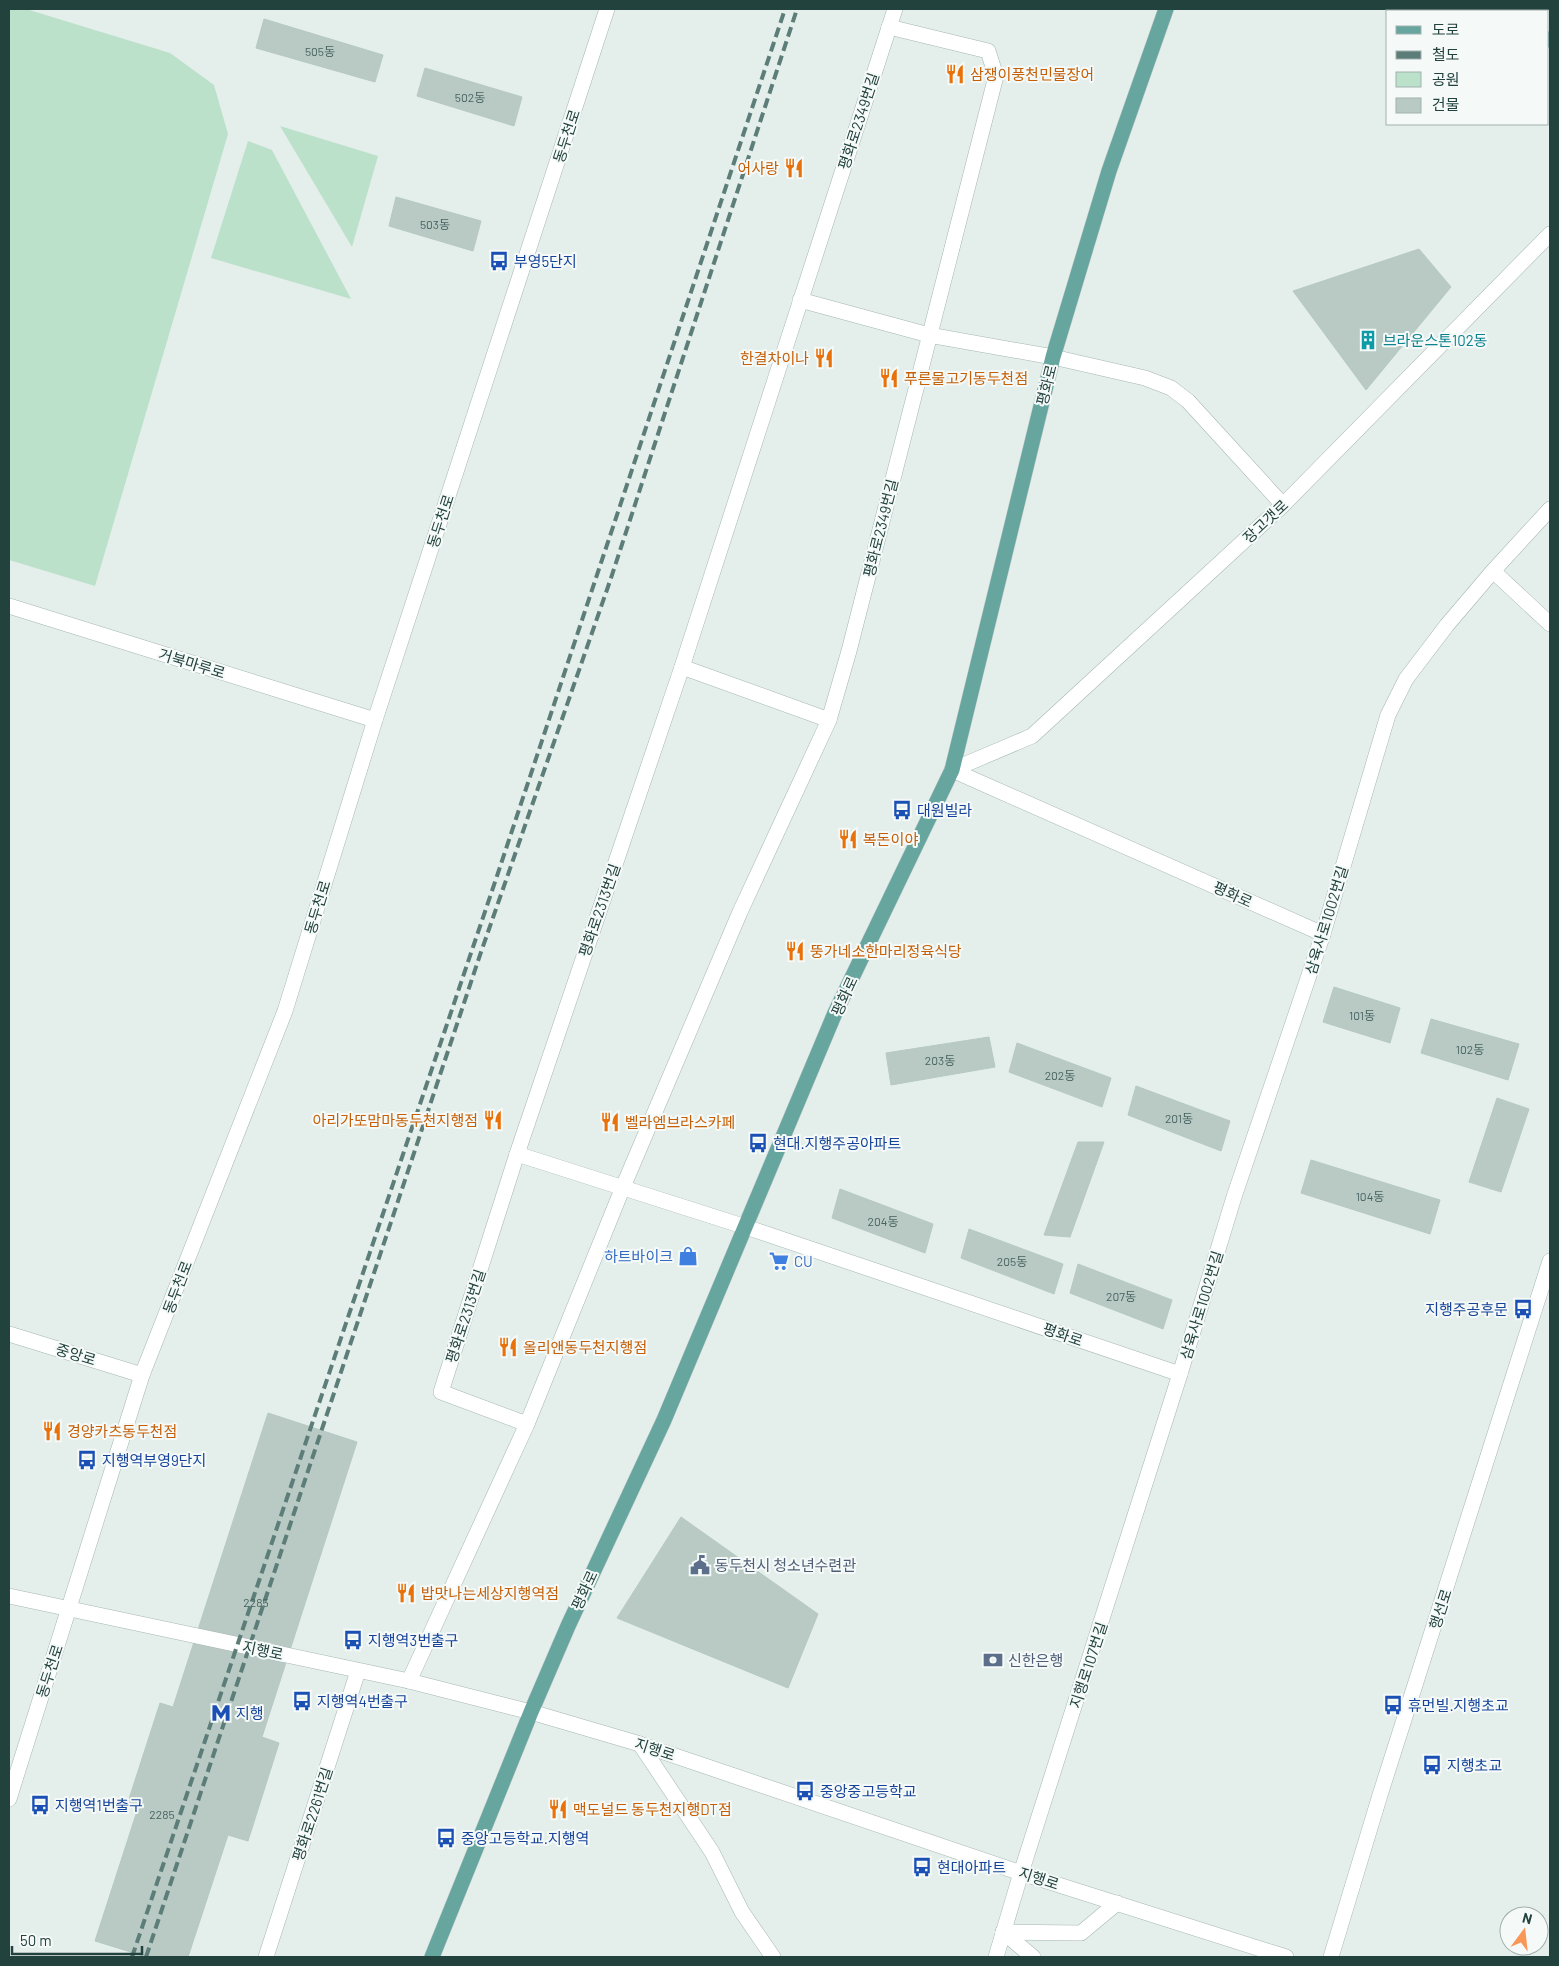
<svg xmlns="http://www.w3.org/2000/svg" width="1559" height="1966" font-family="Barlow,'Noto Sans KR',sans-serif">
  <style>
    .green { fill: #bce1cb }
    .building { fill: #b9cac5; stroke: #b6c9c4 }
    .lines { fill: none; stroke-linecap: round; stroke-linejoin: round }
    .minor-casing { stroke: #a6b7b4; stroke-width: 16 }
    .major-casing { stroke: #c1cac9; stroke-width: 16 }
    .minor { stroke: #fff; stroke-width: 15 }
    .major { stroke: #66a69f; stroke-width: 15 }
    .rail { stroke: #5d7d79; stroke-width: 4; stroke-dasharray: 10 5; stroke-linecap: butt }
    .labels { text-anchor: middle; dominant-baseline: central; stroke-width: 4; stroke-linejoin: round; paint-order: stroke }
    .number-label { font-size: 12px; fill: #486460 }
    .food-label { font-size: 15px; fill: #c56008; stroke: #f5faf9; text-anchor: start }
    .street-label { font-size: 15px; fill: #22423e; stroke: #f5faf9 }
    .transit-label { font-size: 15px; fill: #164399; stroke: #f5faf9; text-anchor: start }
    .culture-label { font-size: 15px; fill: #0d838f; stroke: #f5faf9; text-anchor: start }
    .shop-label { font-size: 15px; fill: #366cbe; stroke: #f5faf9; text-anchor: end }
    .service-label { font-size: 15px; fill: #4e5e75; stroke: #f5faf9; text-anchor: start }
  </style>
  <rect width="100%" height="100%" fill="#e4eeeb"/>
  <!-- green -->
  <g class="green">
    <polygon points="9,9 26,9 170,53 214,85 228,134 95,586 9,560"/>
    <polygon points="280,126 378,156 352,247"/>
    <polygon points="248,141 272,150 351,299 211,258"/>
  </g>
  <!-- building -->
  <g class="building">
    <polygon points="264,19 383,55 375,82 256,48"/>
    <polygon points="425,68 522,97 514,126 417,96"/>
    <polygon points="396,197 481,221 473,251 389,226"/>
    <polygon points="1419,249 1451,287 1366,390 1293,291"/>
    <polygon points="1334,987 1400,1008 1390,1043 1323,1022"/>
    <polygon points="1431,1019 1519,1044 1508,1080 1421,1053"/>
    <polygon points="989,1037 995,1067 891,1085 886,1053"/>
    <polygon points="1017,1043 1111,1078 1102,1107 1009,1072"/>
    <polygon points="1136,1086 1230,1121 1221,1151 1128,1115"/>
    <polygon points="1497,1098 1529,1109 1501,1192 1469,1182"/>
    <polygon points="1078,1142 1104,1142 1070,1237 1044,1235"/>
    <polygon points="1311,1160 1440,1200 1430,1234 1301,1193"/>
    <polygon points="840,1189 933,1224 925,1253 832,1218"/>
    <polygon points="969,1229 1063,1264 1054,1294 961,1258"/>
    <polygon points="1078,1264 1172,1300 1163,1329 1070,1293"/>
    <polygon points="268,1413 357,1442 262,1737 279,1743 248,1841 228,1835 188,1957 147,1957 95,1941 139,1805 128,1802 160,1703 173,1707"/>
    <polygon points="681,1517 818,1614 788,1688 617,1618"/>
  </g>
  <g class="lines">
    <defs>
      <g id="minor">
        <polyline points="800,300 929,335 1053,357 1145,378 1171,388 1188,401 1283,505"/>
        <polyline points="1493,571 1550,624"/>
        <polyline points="9,606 375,720"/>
        <polyline points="682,667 829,720"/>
        <polyline points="952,770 1032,736 1283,505 1550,234"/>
        <polyline points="952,770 1323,934"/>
        <polyline points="517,1154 746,1227 1180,1374"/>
        <polyline points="9,1334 142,1375"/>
        <polyline points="527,1424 441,1392 517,1154 682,667 895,9"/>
        <polyline points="9,1596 409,1681 531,1712 640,1744 1021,1873 1286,1957"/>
        <polyline points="409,1681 527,1424 623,1187 740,912 829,720 849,651 996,76 988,51 889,27"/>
        <polyline points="640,1744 712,1852 742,1912 773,1957"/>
        <polyline points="9,1799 142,1375 285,1011 375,720 607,9"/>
        <polyline points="1003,1932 1081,1933 1117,1903"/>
        <polyline points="1003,1932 1033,1957"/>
        <polyline points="266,1957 358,1671"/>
        <polyline points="996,1957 1021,1873 1180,1374 1234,1197 1323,934 1388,715 1406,679 1447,625 1493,571 1550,509"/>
        <polyline points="1331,1957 1380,1795 1550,1261"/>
      </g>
      <g id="major">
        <polyline points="1404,9 1415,11"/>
        <polyline points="1548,39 1550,40"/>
        <polyline points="432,1957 531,1712 568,1626 664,1420 835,1013 952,770 1053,357 1109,171 1166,9"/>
      </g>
    </defs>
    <!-- minor casing -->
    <use href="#minor" class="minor-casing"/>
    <!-- major casing -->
    <use href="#major" class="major-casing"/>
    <!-- minor -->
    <use href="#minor" class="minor"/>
    <!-- major -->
    <use href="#major" class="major"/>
    <!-- rail -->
    <g class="rail">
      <polyline points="132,1957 496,879 785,9"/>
      <polyline points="146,1957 480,955 610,581 797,9"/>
    </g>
  </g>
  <!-- icons -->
  <defs>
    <symbol id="restaurant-bare" viewBox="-9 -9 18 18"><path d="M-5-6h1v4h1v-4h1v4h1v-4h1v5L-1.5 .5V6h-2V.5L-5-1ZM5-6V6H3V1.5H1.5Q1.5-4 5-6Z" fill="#e8710a" stroke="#f5faf9" stroke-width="2.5" paint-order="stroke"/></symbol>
    <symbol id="bus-bare" viewBox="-9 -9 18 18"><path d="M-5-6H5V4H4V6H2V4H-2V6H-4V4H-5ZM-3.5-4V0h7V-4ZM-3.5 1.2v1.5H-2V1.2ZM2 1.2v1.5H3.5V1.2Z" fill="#1a4fb4" stroke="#f5faf9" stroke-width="2.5" paint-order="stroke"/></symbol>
    <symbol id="building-bare" viewBox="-9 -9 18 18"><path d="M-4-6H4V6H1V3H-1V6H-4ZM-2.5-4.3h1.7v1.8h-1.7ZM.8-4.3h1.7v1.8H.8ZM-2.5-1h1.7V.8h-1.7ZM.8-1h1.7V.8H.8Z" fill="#0f9aa8" stroke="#f5faf9" stroke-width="2.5" paint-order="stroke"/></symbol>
    <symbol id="shop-bare" viewBox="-9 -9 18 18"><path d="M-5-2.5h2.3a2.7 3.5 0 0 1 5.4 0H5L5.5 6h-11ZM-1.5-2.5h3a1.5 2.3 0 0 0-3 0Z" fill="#3f7fe0" stroke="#f5faf9" stroke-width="2.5" paint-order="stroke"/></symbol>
    <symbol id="supermarket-bare" viewBox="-9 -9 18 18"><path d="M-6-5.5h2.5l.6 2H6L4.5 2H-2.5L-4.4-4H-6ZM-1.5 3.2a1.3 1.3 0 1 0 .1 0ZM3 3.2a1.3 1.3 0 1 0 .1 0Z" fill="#3f7fe0" stroke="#f5faf9" stroke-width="2.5" paint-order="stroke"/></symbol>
    <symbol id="civic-bare" viewBox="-9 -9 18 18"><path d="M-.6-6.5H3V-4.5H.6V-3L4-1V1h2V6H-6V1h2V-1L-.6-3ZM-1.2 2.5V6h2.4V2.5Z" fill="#5c6f8a" stroke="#f5faf9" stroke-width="2.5" paint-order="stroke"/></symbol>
    <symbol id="bank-bare" viewBox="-9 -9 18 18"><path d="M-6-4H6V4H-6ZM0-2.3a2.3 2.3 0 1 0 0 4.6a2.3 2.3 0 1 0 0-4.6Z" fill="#5c6f8a" stroke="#f5faf9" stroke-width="2.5" paint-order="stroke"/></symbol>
    <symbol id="metro-bare" viewBox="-9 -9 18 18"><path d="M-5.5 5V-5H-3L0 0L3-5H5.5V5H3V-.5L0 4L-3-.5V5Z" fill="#1a4fb4" stroke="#f5faf9" stroke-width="2.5" paint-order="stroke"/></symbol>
  </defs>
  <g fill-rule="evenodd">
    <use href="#restaurant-bare" x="941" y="60" width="28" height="28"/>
    <use href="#restaurant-bare" x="780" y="154" width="28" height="28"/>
    <use href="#bus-bare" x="485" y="247" width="28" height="28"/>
    <use href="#building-bare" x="1354" y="326" width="28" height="28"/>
    <use href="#restaurant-bare" x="810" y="344" width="28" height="28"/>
    <use href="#restaurant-bare" x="875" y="364" width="28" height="28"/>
    <use href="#bus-bare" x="888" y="796" width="28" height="28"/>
    <use href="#restaurant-bare" x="834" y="825" width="28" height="28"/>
    <use href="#restaurant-bare" x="781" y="937" width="28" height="28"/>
    <use href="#restaurant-bare" x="479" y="1106" width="28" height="28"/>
    <use href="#restaurant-bare" x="596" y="1108" width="28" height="28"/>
    <use href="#bus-bare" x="744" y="1129" width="28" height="28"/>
    <use href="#shop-bare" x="674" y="1242" width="28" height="28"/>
    <use href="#supermarket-bare" x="765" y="1247" width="28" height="28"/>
    <use href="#bus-bare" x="1509" y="1295" width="28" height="28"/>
    <use href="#restaurant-bare" x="494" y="1333" width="28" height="28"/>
    <use href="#restaurant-bare" x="38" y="1417" width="28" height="28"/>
    <use href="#bus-bare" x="73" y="1446" width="28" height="28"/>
    <use href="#civic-bare" x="686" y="1551" width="28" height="28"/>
    <use href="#restaurant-bare" x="392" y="1579" width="28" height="28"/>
    <use href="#bus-bare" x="339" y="1626" width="28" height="28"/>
    <use href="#bank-bare" x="979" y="1646" width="28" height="28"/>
    <use href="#bus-bare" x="288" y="1687" width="28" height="28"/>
    <use href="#bus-bare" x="1379" y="1691" width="28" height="28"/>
    <use href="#metro-bare" x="207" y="1699" width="28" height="28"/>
    <use href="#bus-bare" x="1418" y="1751" width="28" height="28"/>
    <use href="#bus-bare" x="791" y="1777" width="28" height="28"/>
    <use href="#bus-bare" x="26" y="1791" width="28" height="28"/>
    <use href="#restaurant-bare" x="544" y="1795" width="28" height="28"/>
    <use href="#bus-bare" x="432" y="1824" width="28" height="28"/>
    <use href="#bus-bare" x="908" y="1853" width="28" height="28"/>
  </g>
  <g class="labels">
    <!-- number labels -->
    <g class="number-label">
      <text x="320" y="51">505동</text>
      <text x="470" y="97">502동</text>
      <text x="435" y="224">503동</text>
      <text x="1362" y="1015">101동</text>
      <text x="1470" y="1049">102동</text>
      <text x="940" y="1060">203동</text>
      <text x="1060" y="1075">202동</text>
      <text x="1179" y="1118">201동</text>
      <text x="1370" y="1196">104동</text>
      <text x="883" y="1221">204동</text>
      <text x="1012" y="1261">205동</text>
      <text x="1121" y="1296">207동</text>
      <text x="256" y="1602">2285</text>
      <text x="162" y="1814">2285</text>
    </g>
    <!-- food labels -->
    <g class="food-label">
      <text x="970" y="74">삼쟁이풍천민물장어</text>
      <text x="779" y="168" text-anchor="end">어사랑</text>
      <text x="809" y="358" text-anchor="end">한결차이나</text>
      <text x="904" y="378">푸른물고기동두천점</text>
      <text x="863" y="839">복돈이야</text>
      <text x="810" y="951">뚱가네소한마리정육식당</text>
      <text x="478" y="1120" text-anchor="end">아리가또맘마동두천지행점</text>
      <text x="625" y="1122">벨라엠브라스카페</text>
      <text x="523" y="1347">올리앤동두천지행점</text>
      <text x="67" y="1431">경양카츠동두천점</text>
      <text x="421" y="1593">밥맛나는세상지행역점</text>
      <text x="573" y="1809">맥도널드 동두천지행DT점</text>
    </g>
    <!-- street labels -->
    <g class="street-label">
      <text transform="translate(858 121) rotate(-72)">평화로2349번길</text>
      <text transform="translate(566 136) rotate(-72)">동두천로</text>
      <text transform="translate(1046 385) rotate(-76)">평화로</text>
      <text transform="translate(440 521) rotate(-72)">동두천로</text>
      <text transform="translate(1265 521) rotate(-43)">장고갯로</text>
      <text transform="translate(880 528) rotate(-76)">평화로2349번길</text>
      <text transform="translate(192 663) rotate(17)">거북마루로</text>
      <text transform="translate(1233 894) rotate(24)">평화로</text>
      <text transform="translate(317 907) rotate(-73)">동두천로</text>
      <text transform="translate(599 910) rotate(-71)">평화로2313번길</text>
      <text transform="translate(1326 920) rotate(-73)">삼육사로1002번길</text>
      <text transform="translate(844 996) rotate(-65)">평화로</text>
      <text transform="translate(177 1287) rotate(-69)">동두천로</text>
      <text transform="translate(1201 1305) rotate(-73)">삼육사로1002번길</text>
      <text transform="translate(465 1316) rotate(-72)">평화로2313번길</text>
      <text transform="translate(1063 1334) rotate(19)">평화로</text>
      <text transform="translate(76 1354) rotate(17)">중앙로</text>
      <text transform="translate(584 1590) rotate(-65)">평화로</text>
      <text transform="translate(1440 1609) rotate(-72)">행선로</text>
      <text transform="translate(263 1650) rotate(12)">지행로</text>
      <text transform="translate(1088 1665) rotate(-72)">지행로107번길</text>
      <text transform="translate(49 1671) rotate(-72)">동두천로</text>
      <text transform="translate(655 1749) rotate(18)">지행로</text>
      <text transform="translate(312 1814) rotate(-72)">평화로2261번길</text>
      <text transform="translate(1039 1878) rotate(18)">지행로</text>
    </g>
    <!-- transit labels -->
    <g class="transit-label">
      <text x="514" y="261">부영5단지</text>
      <text x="917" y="810">대원빌라</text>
      <text x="773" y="1143">현대.지행주공아파트</text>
      <text x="1508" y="1309" text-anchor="end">지행주공후문</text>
      <text x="102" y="1460">지행역부영9단지</text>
      <text x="368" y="1640">지행역3번출구</text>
      <text x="317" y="1701">지행역4번출구</text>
      <text x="1408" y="1705">휴먼빌.지행초교</text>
      <text x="236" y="1713">지행</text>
      <text x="1447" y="1765">지행초교</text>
      <text x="820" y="1791">중앙중고등학교</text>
      <text x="55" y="1805">지행역1번출구</text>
      <text x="461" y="1838">중앙고등학교.지행역</text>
      <text x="937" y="1867">현대아파트</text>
    </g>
    <!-- culture labels -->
    <g class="culture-label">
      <text x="1383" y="340">브라운스톤102동</text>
    </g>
    <!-- shop labels -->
    <g class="shop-label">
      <text x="673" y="1256">하트바이크</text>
      <text x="794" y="1261" text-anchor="start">CU</text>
    </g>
    <!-- service labels -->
    <g class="service-label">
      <text x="715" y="1565">동두천시 청소년수련관</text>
      <text x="1008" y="1660">신한은행</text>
    </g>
  </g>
  <!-- border -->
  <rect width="1559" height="1966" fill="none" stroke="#22423e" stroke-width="20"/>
  <!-- legend -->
  <rect x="1386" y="10" width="162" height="115" fill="#f5faf9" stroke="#a1b0ae"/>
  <rect x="1396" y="26" width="25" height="8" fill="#66a69f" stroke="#a1b0ae"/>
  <text x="1432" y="35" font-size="15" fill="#22423e">도로</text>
  <rect x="1396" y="51" width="25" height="8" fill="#5d7d79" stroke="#a1b0ae"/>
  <text x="1432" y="60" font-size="15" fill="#22423e">철도</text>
  <rect x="1396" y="72" width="25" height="15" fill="#bce1cb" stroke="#a1b0ae"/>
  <text x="1432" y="85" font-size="15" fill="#22423e">공원</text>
  <rect x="1396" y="98" width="25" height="15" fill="#b9cac5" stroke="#a1b0ae"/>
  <text x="1432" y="110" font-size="15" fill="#22423e">건물</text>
  <!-- north arrow -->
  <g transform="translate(1524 1931) rotate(15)"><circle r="24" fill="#f5faf9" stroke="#a1b0ae"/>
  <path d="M0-4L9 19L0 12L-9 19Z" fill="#f99757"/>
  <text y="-8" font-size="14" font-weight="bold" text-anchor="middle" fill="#22423e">N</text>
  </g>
  <!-- scale -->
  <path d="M12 1946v8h130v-8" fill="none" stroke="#22423e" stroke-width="2.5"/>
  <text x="20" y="1946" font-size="15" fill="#22423e" stroke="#f5faf9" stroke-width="4" paint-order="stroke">50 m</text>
</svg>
